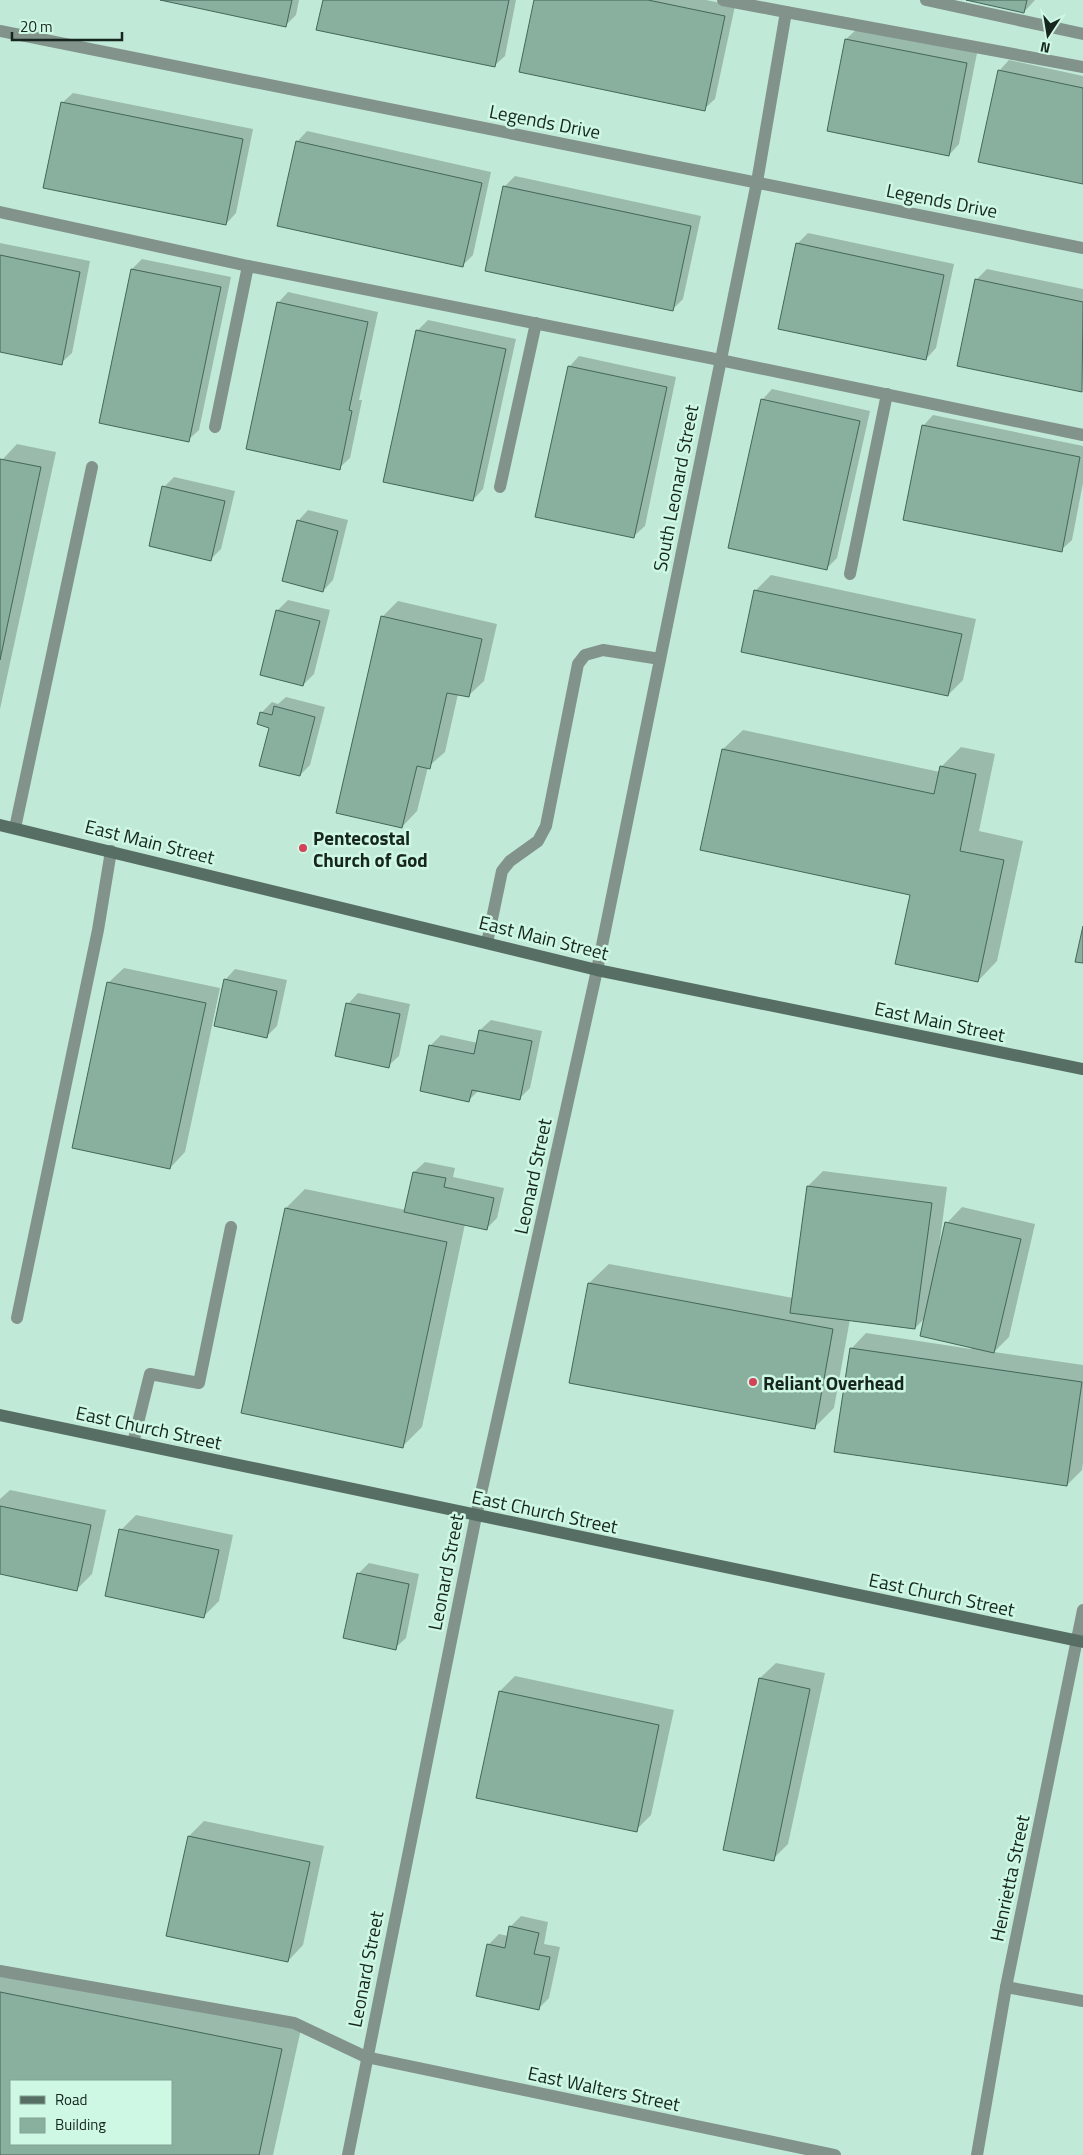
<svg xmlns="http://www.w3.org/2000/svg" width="1083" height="2155" font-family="'Titillium Web',sans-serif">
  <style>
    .shadow { fill: #0003; fill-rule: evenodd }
    .building { fill: #89af9e; stroke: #436758; fill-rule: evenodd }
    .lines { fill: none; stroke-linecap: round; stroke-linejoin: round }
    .service { stroke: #82938b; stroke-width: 12 }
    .minor { stroke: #82938b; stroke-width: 12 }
    .secondary { stroke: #566e63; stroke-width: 12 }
    .poi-dot { fill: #d34259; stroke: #cef7e4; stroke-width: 2 }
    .labels { text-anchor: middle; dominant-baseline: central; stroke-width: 5; stroke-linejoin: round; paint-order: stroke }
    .street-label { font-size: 19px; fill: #16251e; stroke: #cef7e4 }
    .poi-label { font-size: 19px; font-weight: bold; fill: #16251e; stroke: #cef7e4; text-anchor: start }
  </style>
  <rect width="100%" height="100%" fill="#c1e9d7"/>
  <!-- shadow -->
  <g class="shadow">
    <polygon points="166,0 299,0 296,15 286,25"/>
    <polygon points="324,0 516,0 505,56 494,66"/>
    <polygon points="536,0 706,0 735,6 715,99 704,109"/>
    <polygon points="971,0 1035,0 1024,12"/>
    <polygon points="857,29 977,53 959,144 949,155 846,39"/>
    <polygon points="1009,60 1083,76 1083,182 999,71"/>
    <polygon points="73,93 253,129 236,213 226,224 62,103"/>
    <polygon points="307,131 491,172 473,255 462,266 297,142"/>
    <polygon points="515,176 701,216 683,299 672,310 504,187"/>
    <polygon points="808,233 954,264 936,348 926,359 797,244"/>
    <polygon points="0,243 90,261 72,353 61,363 0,351"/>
    <polygon points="142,259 231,277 199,430 188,440 132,269"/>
    <polygon points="987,269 1083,289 1082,391 977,279"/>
    <polygon points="288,292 378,312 359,400 362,400 350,458 339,468 278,303"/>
    <polygon points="428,320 516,339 483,489 473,500 417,331"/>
    <polygon points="579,356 676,377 645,526 634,536 569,367"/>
    <polygon points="772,389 870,411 837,558 826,569 762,400"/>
    <polygon points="933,415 1083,446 1083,483 1072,540 1061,550 923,426"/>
    <polygon points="17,444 56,452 0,709 0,467 2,460"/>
    <polygon points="174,477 235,491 221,549 211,559 164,487"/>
    <polygon points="308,510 348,520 333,580 323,591 298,521"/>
    <polygon points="771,575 976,619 963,680 948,695 755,591"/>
    <polygon points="288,600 330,610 314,674 303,685 277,611"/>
    <polygon points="398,601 497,624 484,681 468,696 458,694 445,752 428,767 417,811 402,827 382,617"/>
    <polygon points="286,697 325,707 310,765 300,775 261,713 272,702 278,704"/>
    <polygon points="743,730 940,772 941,767 961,747 995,754 979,831 1023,841 997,961 978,981 911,894 723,749"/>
    <polygon points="124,968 220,988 185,1152 170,1168 108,983"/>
    <polygon points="235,969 287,980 277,1026 267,1036 225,980"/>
    <polygon points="358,993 410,1004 399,1056 388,1066 348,1004"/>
    <polygon points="491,1020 542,1031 530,1088 519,1099 479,1090 469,1100 431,1045 441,1035 478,1043 480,1030"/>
    <polygon points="425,1162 455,1168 453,1177 504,1188 497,1218 487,1228 465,1224 422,1427 403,1446 286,1208 305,1189 406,1210 414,1172"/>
    <polygon points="823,1171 947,1187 939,1247 941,1247 947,1223 962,1207 1035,1224 1009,1337 994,1352 1083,1365 1083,1462 1082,1470 1067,1485 851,1349 866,1333 971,1349 972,1347 925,1318 915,1328 850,1319 834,1408 814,1428 589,1283 609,1264 793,1298 808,1186"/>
    <polygon points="10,1490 106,1510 92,1574 77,1589 0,1573 0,1499"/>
    <polygon points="136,1515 233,1535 219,1601 204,1616 121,1530"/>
    <polygon points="369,1563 419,1574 406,1638 395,1648 358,1574"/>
    <polygon points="776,1663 825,1673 788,1844 773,1859 760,1678"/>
    <polygon points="515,1676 674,1710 651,1815 636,1830 500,1691"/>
    <polygon points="204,1821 324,1846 303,1945 288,1961 189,1836"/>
    <polygon points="521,1916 548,1922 544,1944 560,1947 549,1998 539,2008 488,1945 499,1934 508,1936 510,1927"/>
    <path d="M0,1969L301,2029L273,2155H0ZM11,2081H171V2144H11Z"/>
  </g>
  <!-- building -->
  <g class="building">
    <polygon points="160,0 292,0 286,27"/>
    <polygon points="323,0 509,0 495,67 316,30"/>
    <polygon points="534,0 648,0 725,16 705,111 519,72"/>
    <polygon points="966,0 1027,0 1024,13"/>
    <polygon points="845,39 967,63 949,156 827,131"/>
    <polygon points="998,70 1083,88 1083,184 978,162"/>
    <polygon points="61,102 243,139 226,225 43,188"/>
    <polygon points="296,141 482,183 463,267 277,226"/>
    <polygon points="503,186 691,226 673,311 485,271"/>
    <polygon points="796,243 944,275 926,360 778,329"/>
    <polygon points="0,255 80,272 62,365 0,352"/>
    <polygon points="131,269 221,287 189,442 99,423"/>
    <polygon points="975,279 1083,302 1082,392 957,366"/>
    <polygon points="277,302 368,322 349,410 352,411 340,470 246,449"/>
    <polygon points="416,330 506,349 473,501 383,482"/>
    <polygon points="568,366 667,387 634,538 535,517"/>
    <polygon points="761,399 860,421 827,570 728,548"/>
    <polygon points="922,425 1080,457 1062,552 903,520"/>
    <polygon points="0,459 41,467 0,660"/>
    <polygon points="162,486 225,501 211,561 149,546"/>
    <polygon points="297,520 338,531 323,592 282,581"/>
    <polygon points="754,590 962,634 948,696 741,652"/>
    <polygon points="276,610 320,621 303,686 260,675"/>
    <polygon points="381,616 482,639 469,697 447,693 430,769 417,766 402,828 336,813"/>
    <polygon points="274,706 315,717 300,776 259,766 269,728 257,724 260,712 272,715"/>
    <polygon points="722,749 934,794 940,766 976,774 960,851 1004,860 978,982 895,964 910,895 700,850"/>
    <polygon points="1083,926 1083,963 1075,962"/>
    <polygon points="224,979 277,991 267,1038 214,1026"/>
    <polygon points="107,982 206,1003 170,1169 72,1148"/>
    <polygon points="346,1003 400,1014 389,1068 335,1056"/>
    <polygon points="479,1030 532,1041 520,1100 472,1090 469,1102 420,1091 429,1045 474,1054"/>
    <polygon points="413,1172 446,1178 444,1187 494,1198 487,1230 404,1212"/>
    <polygon points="807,1186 932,1203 915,1329 790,1313"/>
    <polygon points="285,1208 447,1242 403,1448 241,1413"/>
    <polygon points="945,1222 1021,1239 994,1353 920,1336"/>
    <polygon points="588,1283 833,1329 815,1429 569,1383"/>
    <polygon points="850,1348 1082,1382 1067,1486 834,1452"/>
    <polygon points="0,1506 91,1525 77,1591 0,1574"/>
    <polygon points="119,1529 219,1550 204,1618 105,1596"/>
    <polygon points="357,1573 409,1584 396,1650 343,1638"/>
    <polygon points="759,1678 810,1689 774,1861 723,1850"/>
    <polygon points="499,1691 659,1725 637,1832 476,1798"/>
    <polygon points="188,1836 310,1862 288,1962 166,1936"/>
    <polygon points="509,1926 539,1933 534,1954 550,1957 539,2010 476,1996 487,1944 505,1948"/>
    <path d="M0,1992L282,2049L259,2155H0ZM11,2081H171V2144H11Z"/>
  </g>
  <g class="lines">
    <!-- service -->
    <g class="service">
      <polyline points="926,0 1083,34"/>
      <polyline points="786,12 1083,67"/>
      <polyline points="15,828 92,467"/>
      <polyline points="487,943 502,871 510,861 538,841 546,826 578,664 585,655 603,650 660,659"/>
      <polyline points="17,1318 98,930 111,851"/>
      <polyline points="133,1443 150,1374 199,1383 231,1227"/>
      <polyline points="0,1971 294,2023 366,2057"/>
      <polyline points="1006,1987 1083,2001"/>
    </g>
    <!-- minor -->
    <g class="minor">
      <polyline points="0,31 1083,248"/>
      <polyline points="0,212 248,266"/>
      <polyline points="215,427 248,266 720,360 1083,435"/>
      <polyline points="500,487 536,323"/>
      <polyline points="850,574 887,394"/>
      <polyline points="366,2057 835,2155"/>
      <polyline points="348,2155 476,1516 597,970 757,182 786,12 723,0"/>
      <polyline points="977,2155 1006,1987 1083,1610"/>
    </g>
    <!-- secondary -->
    <g class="secondary">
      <polyline points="0,825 597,970 1083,1069"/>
      <polyline points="0,1415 1083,1642"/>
    </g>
  </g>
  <!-- markers -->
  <g class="poi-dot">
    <circle cx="303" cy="848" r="5"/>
    <circle cx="753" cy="1382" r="5"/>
  </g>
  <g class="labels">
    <!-- street labels -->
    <g class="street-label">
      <text transform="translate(545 121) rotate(11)">Legends Drive</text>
      <text transform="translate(942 200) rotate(11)">Legends Drive</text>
      <text transform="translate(675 488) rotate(-79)">South Leonard Street</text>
      <text transform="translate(150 841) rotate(14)">East Main Street</text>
      <text transform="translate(544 937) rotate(14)">East Main Street</text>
      <text transform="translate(940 1021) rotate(12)">East Main Street</text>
      <text transform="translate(532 1176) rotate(-78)">Leonard Street</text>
      <text transform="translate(149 1427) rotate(12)">East Church Street</text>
      <text transform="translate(545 1511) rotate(12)">East Church Street</text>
      <text transform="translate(445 1572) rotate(-79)">Leonard Street</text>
      <text transform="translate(942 1594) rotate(12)">East Church Street</text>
      <text transform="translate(1009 1878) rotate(-78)">Henrietta Street</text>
      <text transform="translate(365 1969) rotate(-79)">Leonard Street</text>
      <text transform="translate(604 2088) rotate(12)">East Walters Street</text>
    </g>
    <!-- poi labels -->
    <g class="poi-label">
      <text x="313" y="837">Pentecostal<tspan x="313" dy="22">Church of God</tspan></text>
      <text x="763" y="1382">Reliant Overhead</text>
    </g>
  </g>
  <!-- legend -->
  <rect x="10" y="2080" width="162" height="65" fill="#cef7e4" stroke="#84a395"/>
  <rect x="20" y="2096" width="25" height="8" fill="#566e63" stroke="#84a395"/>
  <text x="55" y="2105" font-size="15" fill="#16251e">Road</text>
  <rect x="20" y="2118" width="25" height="15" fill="#89af9e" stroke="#84a395"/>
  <text x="55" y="2130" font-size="15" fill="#16251e">Building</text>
  <!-- north arrow -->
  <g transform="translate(1048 35) rotate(192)" stroke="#cef7e4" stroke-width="4" paint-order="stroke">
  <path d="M0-4L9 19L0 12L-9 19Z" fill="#16251e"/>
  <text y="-8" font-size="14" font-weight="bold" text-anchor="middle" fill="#16251e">N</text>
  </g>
  <!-- scale -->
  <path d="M12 32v8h110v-8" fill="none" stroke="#16251e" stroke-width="2.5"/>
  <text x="20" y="32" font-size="15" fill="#16251e" stroke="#cef7e4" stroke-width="4" paint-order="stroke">20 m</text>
</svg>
